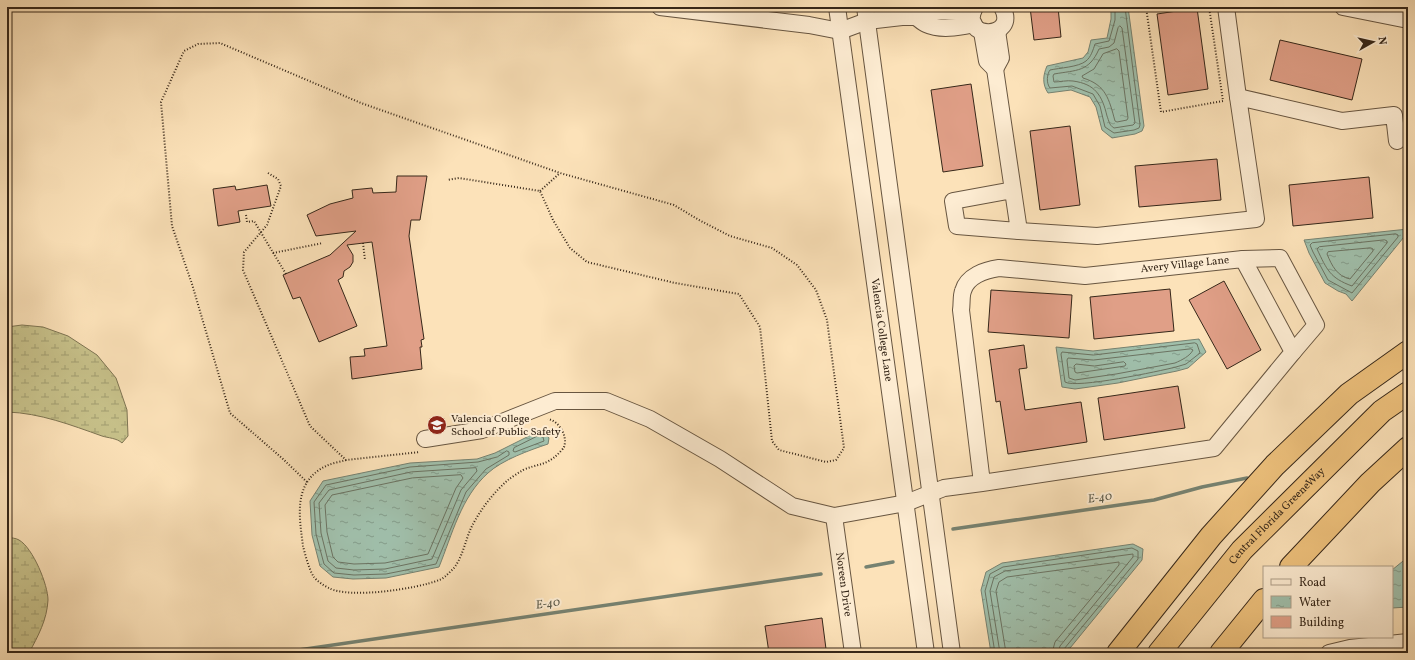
<svg xmlns="http://www.w3.org/2000/svg" width="1415" height="660" font-family="Vollkorn,serif">
  <style>
    .wetland { fill: url(#wetland-marsh); stroke: #7e7452 }
    .water { fill: url(#water-ripples); stroke: #768271 }
    .lines { fill: none; stroke-linecap: round; stroke-linejoin: round }
    .shore { stroke: #6b7362; stroke-width: 1 }
    .stream { stroke: #768271; stroke-width: 3.5 }
    .building { fill: #e09f87; stroke: #362719 }
    .minor-casing { stroke: #685641; stroke-width: 18 }
    .highway-casing { stroke: #362719; stroke-width: 24 }
    .path { stroke: #362719; stroke-width: 2; stroke-dasharray: 1 2; stroke-linecap: butt }
    .minor { stroke: #fdecd2; stroke-width: 16 }
    .highway { stroke: #eec17c; stroke-width: 22 }
    .labels { text-anchor: middle; dominant-baseline: central; stroke-width: 4; stroke-linejoin: round; paint-order: stroke }
    .street-label { font-size: 11px; fill: #362719; stroke: #fdecd2 }
    .poi-label { font-size: 11px; fill: #362719; stroke: #fdecd2; text-anchor: start }
    .water-label { font-size: 12px; font-style: italic; fill: #565545; stroke: #fdecd2 }
  </style>
  <defs>
    <pattern id="wetland-marsh" width="20" height="14" patternUnits="userSpaceOnUse"><rect width="20" height="14" fill="#c7c18a"/><path d="M1 5h8M5 5V1M11 12h8M15 12V8" fill="none" stroke="#a29d70"/></pattern>
    <pattern id="water-ripples" width="26" height="14" patternUnits="userSpaceOnUse"><rect width="26" height="14" fill="#a0bfab"/><path d="M2 4q2-2 4 0t4 0M15 11q2-2 4 0t4 0" fill="none" stroke="#839b8a"/></pattern>
  </defs>
  <rect width="100%" height="100%" fill="#fce2b9"/>
  <filter id="stains"><feTurbulence type="fractalNoise" baseFrequency=".005" numOctaves="4"/><feColorMatrix values="0 0 0 0 .2 0 0 0 0 .09 0 0 0 0 .02 0 0 0 .5 -.17"/></filter>
  <radialGradient id="worn" r=".72"><stop offset=".6" stop-color="#630" stop-opacity="0"/><stop offset="1" stop-color="#630" stop-opacity=".3"/></radialGradient>
  <!-- wetland -->
  <g class="wetland">
    <path d="M22,325L43,327L68,336L97,355L116,378L127,410L128,436L122,443C117,438 108,438 102,436C71,425 40,413 7,412V327Z"/>
    <path d="M7,537C11,538 16,538 19,540C33,548 48,585 48,600C47,620 38,636 29,653H7Z"/>
  </g>
  <!-- water -->
  <g class="water">
    <path d="M1111,7H1128L1144,126L1142,131L1135,134L1112,138L1102,130L1096,107L1090,97L1071,90L1048,93C1042,84 1043,75 1047,66L1083,58L1088,52L1091,40L1107,38L1111,19Z"/>
    <polygon points="1408,229 1408,232 1352,301 1346,294 1338,291 1325,283 1309,253 1304,240"/>
    <polygon points="1199,339 1206,352 1188,368 1177,371 1118,383 1075,389 1062,387 1056,347 1093,351"/>
    <path d="M537,432L545,433L549,438L548,444C530,450 502,460 488,473C461,497 452,535 439,567L386,578L353,579L333,577L320,566L312,535L310,501L323,481L410,463L477,459L495,453Z"/>
    <polygon points="1133,544 1143,549 1142,560 1066,653 991,653 981,590 986,572 1002,563"/>
    <polygon points="1408,557 1408,607 1392,608 1392,570"/>
  </g>
  <g class="lines">
    <!-- shore -->
    <g class="shore">
      <path d="M1115,7V20L1109,41L1095,44C1093,50 1091,57 1086,61C1079,67 1059,68 1050,70C1047,74 1046,83 1050,88L1072,86L1093,94L1100,106L1105,127L1114,133L1134,130L1139,128L1140,125L1125,7"/>
      <path d="M1120,26L1122,28L1135,123L1133,125L1114,128C1109,125 1109,121 1107,116C1102,95 1095,84 1073,81C1067,80 1060,82 1054,82L1053,76L1054,74C1077,70 1089,72 1099,49L1109,47L1114,43L1118,28Z"/>
      <path d="M1117,49L1119,51L1128,118L1127,120L1117,122L1115,121C1109,99 1106,85 1083,78L1082,76L1094,69L1103,54Z"/>
      <polygon points="1396,234 1398,235 1398,237 1352,293 1328,280 1313,252 1310,245 1312,243"/>
      <path d="M1385,240L1387,241V243L1352,286C1330,278 1327,270 1317,249L1319,247Z"/>
      <path d="M1371,248L1373,249V251L1350,279C1337,276 1332,266 1327,254L1328,252Z"/>
      <path d="M1195,343L1197,344L1200,353L1186,364L1176,367C1160,371 1076,389 1065,382L1061,354L1062,352L1093,355Z"/>
      <path d="M1191,349L1193,350C1190,356 1182,360 1175,363L1116,374L1075,380L1069,378L1067,360L1068,358L1093,360Z"/>
      <polygon points="1124,362 1126,364 1125,366 1077,373 1075,372 1074,366 1076,364 1094,366"/>
      <polygon points="538,436 543,437 544,441 515,452 513,451 514,448"/>
      <polygon points="507,451 509,452 509,455 486,469 466,492 436,564 386,574 354,575 334,573 324,564 316,534 314,502 326,485 410,467 478,462 497,457"/>
      <polygon points="476,468 477,471 461,490 432,559 385,569 354,570 336,568 328,561 321,533 319,503 329,490 411,472"/>
      <polygon points="461,475 463,478 456,488 428,554 385,563 354,564 338,562 333,557 327,532 325,505 332,495 412,478"/>
      <polyline points="995,653 985,591 990,574 1003,567 1132,548 1138,551 1138,559 1064,649 1063,653"/>
      <polyline points="1000,653 990,591 994,577 1005,571 1133,554 1133,557 1060,646 1058,653"/>
      <polyline points="1006,653 996,591 999,582 1007,577 1119,562 1119,565 1055,642 1052,653"/>
    </g>
    <!-- stream -->
    <g class="stream">
      <polyline points="953,529 1154,500 1202,487 1247,478"/>
      <polyline points="866,567 893,562"/>
      <polyline points="278,653 821,574"/>
    </g>
  </g>
  <!-- building -->
  <g class="building">
    <polygon points="1030,7 1058,7 1061,37 1034,40"/>
    <polygon points="1197,8 1208,89 1168,95 1157,14"/>
    <polygon points="1280,40 1362,59 1352,100 1270,80"/>
    <polygon points="971,84 983,166 943,172 931,90"/>
    <polygon points="1070,126 1080,205 1040,210 1030,131"/>
    <polygon points="1217,159 1221,200 1139,207 1135,166"/>
    <polygon points="397,176 427,176 420,220 411,220 409,236 424,339 421,340 422,347 420,347 422,369 352,379 350,357 365,356 364,349 387,346 372,242 347,245 353,255 353,262 350,267 344,271 343,277 338,280 357,326 319,342 300,297 293,299 283,275 330,255 356,231 316,236 307,215 330,204 353,198 352,190 372,188 373,193 396,192"/>
    <polygon points="1369,177 1373,218 1293,226 1289,185"/>
    <polygon points="267,185 271,206 238,211 240,222 218,226 213,189 235,186 236,190"/>
    <polygon points="1224,281 1261,350 1227,369 1189,300"/>
    <polygon points="1170,289 1174,331 1094,339 1090,297"/>
    <polygon points="991,290 1072,295 1069,338 988,332"/>
    <polygon points="1024,345 1027,368 1019,369 1025,410 1081,402 1087,442 1008,454 1000,401 996,402 989,350"/>
    <polygon points="1178,386 1185,428 1104,440 1098,398"/>
    <polygon points="822,618 826,649 800,653 769,653 765,626"/>
  </g>
  <g class="lines">
    <defs>
      <g id="minor">
        <polyline points="660,7 809,25 840,31 867,21 902,17 916,17 929,11 960,12 973,11"/>
        <path id="s1" d="M837,7L926,653"/>
        <polyline points="865,7 952,653"/>
        <path d="M975,7C957,41 1020,40 1002,7"/>
        <polyline points="1226,7 1238,97"/>
        <polyline points="1343,7 1408,20"/>
        <path d="M916,17C919,19 923,23 926,24C941,31 959,27 974,24"/>
        <polyline points="982,32 987,61 995,69 1001,58 997,31"/>
        <polyline points="995,69 1019,231 957,226 953,201 1013,190"/>
        <polyline points="1019,231 1097,236 1256,219 1238,97 1342,121 1394,115 1397,141"/>
        <polyline points="1243,259 1280,258 1316,325 1293,352"/>
        <path d="M425,439L482,430L555,401H606L650,419L720,459L792,506L834,516L906,503L944,488L982,483L1214,448L1293,352L1243,259L1085,276L999,268C985,270 967,276 963,291C961,296 962,304 961,310L982,483"/>
        <path id="s2" d="M834,516L853,653"/>
        <polyline points="1329,653 1350,648 1408,642"/>
      </g>
      <g id="highway">
        <polyline points="1291,567 1370,483 1408,448"/>
        <polyline points="1118,653 1211,536 1275,465 1349,394 1408,352"/>
        <path id="s3" d="M1159,653L1242,550L1382,411L1408,393"/>
        <polyline points="1221,653 1264,600"/>
      </g>
    </defs>
    <!-- minor casing -->
    <use href="#minor" class="minor-casing"/>
    <!-- highway casing -->
    <use href="#highway" class="highway-casing"/>
    <!-- path -->
    <g class="path">
      <polyline points="1146,7 1161,112 1223,101 1209,7"/>
      <polyline points="268,173 278,179 281,186 267,225 244,252 243,270 310,426 346,460 420,452"/>
      <polyline points="540,191 560,173"/>
      <polyline points="246,215 247,222 254,221 286,274"/>
      <polyline points="363,243 365,260"/>
      <polyline points="273,253 323,243"/>
      <path d="M346,460C340,462 332,463 326,466C293,482 299,515 303,546C305,554 309,570 314,577C317,581 324,586 329,588C349,599 417,589 439,580C443,579 447,575 451,571C462,561 465,541 471,528C480,510 493,493 508,480C512,477 518,473 523,470C536,464 546,466 558,454C560,452 563,449 564,447C568,436 559,421 548,419"/>
      <polyline points="307,482 283,459 230,413 192,284 172,226 161,102 184,51 198,44 220,43 361,103 560,173 674,205 699,220 730,236 772,248 797,265 816,290 827,320 844,448 836,460 826,462 779,450 772,441 760,327 739,294 675,283 587,262 570,248 553,220 540,191 459,178 447,180"/>
    </g>
    <!-- minor -->
    <use href="#minor" class="minor"/>
    <!-- highway -->
    <use href="#highway" class="highway"/>
  </g>
  <!-- icons -->
  <defs>
    <symbol id="university-disc" viewBox="-11 -11 22 22"><circle r="9.5" fill="#8f2418" stroke="#fdecd2"/><path d="M0-5L7-2L0 1L-7-2ZM-4 1L0 2.5L4 1V4Q0 6-4 4Z" fill="#fff"/></symbol>
  </defs>
  <g fill-rule="evenodd">
    <use href="#university-disc" x="426" y="414" width="22" height="22"/>
  </g>
  <g class="labels">
    <!-- street labels -->
    <g class="street-label">
      <text transform="translate(1185 265) rotate(-6)">Avery Village Lane</text>
      <text stroke="none"><textPath href="#s1" startOffset="326">Valencia College Lane</textPath></text>
      <text stroke="none"><textPath href="#s3" startOffset="181">Central Florida GreeneWay</textPath></text>
      <text stroke="none"><textPath href="#s2" startOffset="69">Noreen Drive</textPath></text>
    </g>
    <!-- poi labels -->
    <g class="poi-label">
      <text x="451" y="419">Valencia College<tspan x="451" dy="13">School of Public Safety</tspan></text>
    </g>
    <!-- water labels -->
    <g class="water-label">
      <text transform="translate(1100 498) rotate(-8)">E-40</text>
      <text transform="translate(548 604) rotate(-8)">E-40</text>
    </g>
  </g>
  <!-- margin -->
  <rect width="1415" height="660" fill="none" stroke="#fce2b9" stroke-width="24"/>
  <rect x="8" y="8" width="1399" height="644" fill="none" stroke="#362719" stroke-width="2"/>
  <rect x="12" y="12" width="1391" height="636" fill="none" stroke="#362719"/>
  <!-- legend -->
  <rect x="1263" y="566" width="130" height="72" fill="#fdecd2" stroke="#ad9d88"/>
  <rect x="1271" y="579" width="20" height="6" fill="#fdecd2" stroke="#ad9d88"/>
  <text x="1299" y="586" font-size="12" fill="#362719">Road</text>
  <rect x="1271" y="596" width="20" height="12" fill="url(#water-ripples)" stroke="#ad9d88"/>
  <text x="1299" y="606" font-size="12" fill="#362719">Water</text>
  <rect x="1271" y="616" width="20" height="12" fill="#e09f87" stroke="#ad9d88"/>
  <text x="1299" y="626" font-size="12" fill="#362719">Building</text>
  <!-- north arrow -->
  <g transform="translate(1373 42) rotate(82)" stroke="#fdecd2" stroke-width="3" paint-order="stroke">
  <path d="M0-3L7 15L0 10L-7 15Z" fill="#362719"/>
  <text y="-6" font-size="11" font-weight="bold" text-anchor="middle" fill="#362719">N</text>
  </g>
  <rect width="100%" height="100%" filter="url(#stains)"/>
  <rect width="100%" height="100%" fill="url(#worn)"/>
</svg>
